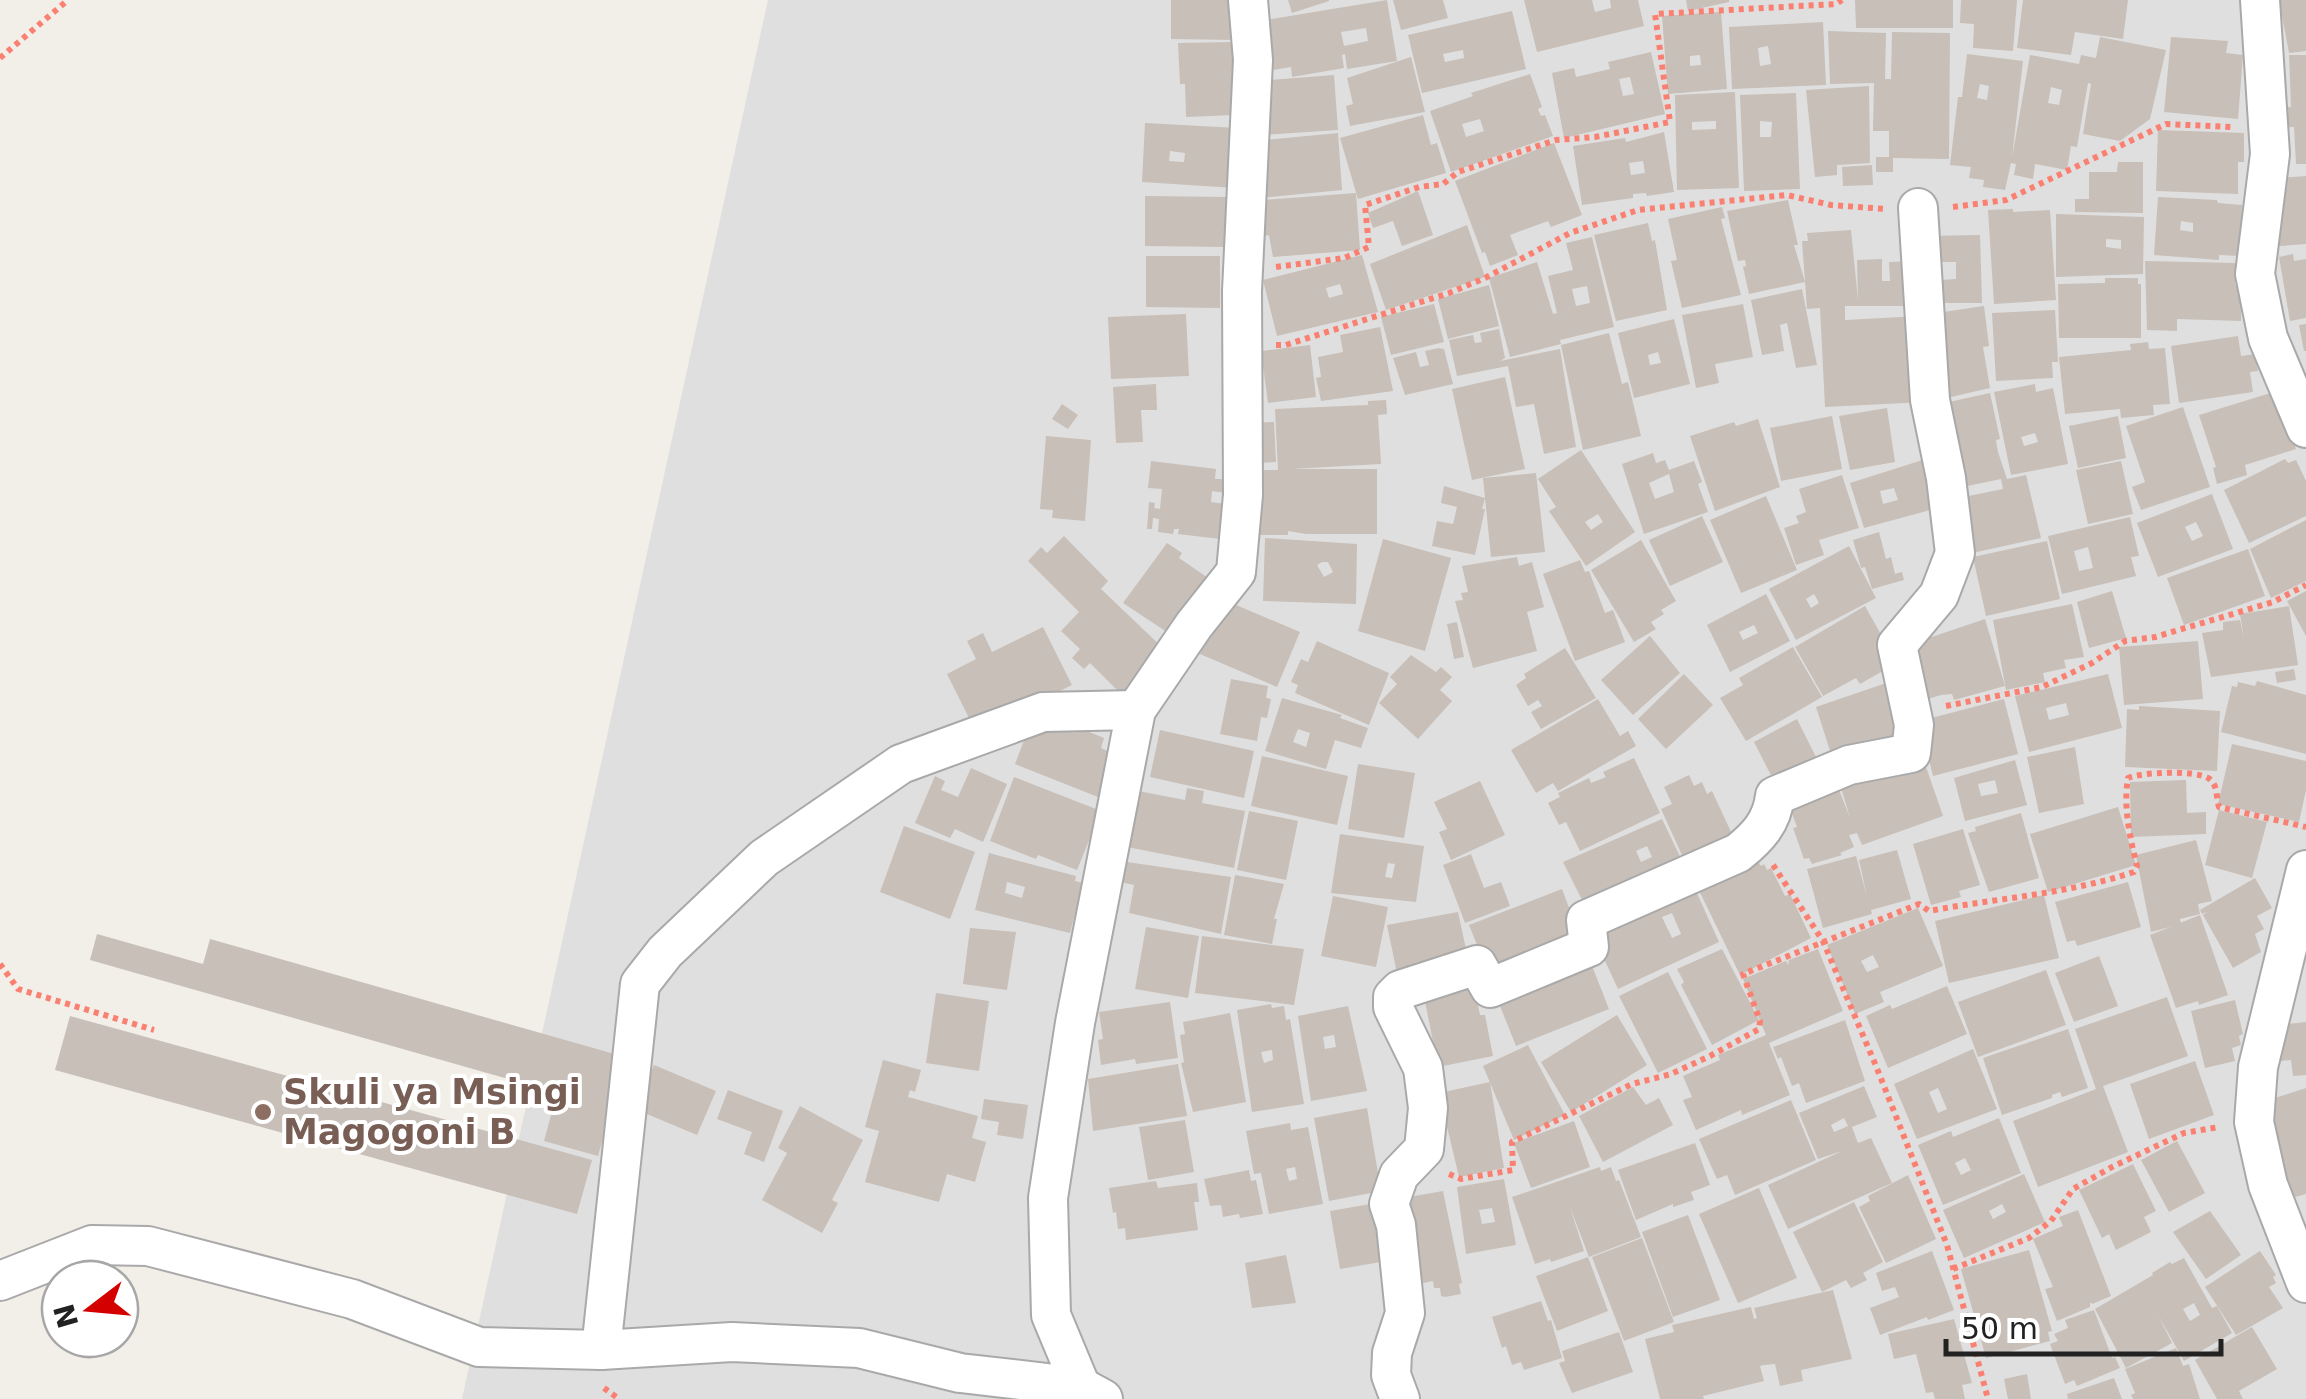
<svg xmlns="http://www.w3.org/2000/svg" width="2306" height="1399" font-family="'DejaVu Sans',sans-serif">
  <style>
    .residential { fill: #e0dfdf }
    .building { fill: #c7bfb8; fill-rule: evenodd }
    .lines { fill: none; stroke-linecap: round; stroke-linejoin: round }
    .minor-casing { stroke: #a9a9a9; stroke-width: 42 }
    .path { stroke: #fa8072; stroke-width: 6; stroke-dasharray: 5 5; stroke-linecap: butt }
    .minor { stroke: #fff; stroke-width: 38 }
    .education-dot { fill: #8d6e63; stroke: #fff; stroke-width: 4 }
    .labels { text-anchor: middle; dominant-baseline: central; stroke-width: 8; stroke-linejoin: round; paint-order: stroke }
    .education-label { font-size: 35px; font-weight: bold; fill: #785e54; stroke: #fff; text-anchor: start }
  </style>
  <rect width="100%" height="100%" fill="#f2efe9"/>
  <!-- residential -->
  <polygon class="residential" points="768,0 2306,0 2306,1399 462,1399"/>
  <!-- building -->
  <g class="building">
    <polygon points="1171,0 1236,0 1236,40 1171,39"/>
    <polygon points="1288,0 1329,0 1329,1 1292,13"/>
    <path d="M1387,0L1397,61L1347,69L1345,54L1342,55L1344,68L1292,77L1291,67L1262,72L1253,22ZM1366,28L1368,41L1344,46L1341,32Z"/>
    <polygon points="1393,0 1443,0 1448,18 1401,30"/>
    <polygon points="1524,0 1592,0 1595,12 1611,8 1610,0 1638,0 1644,26 1537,52"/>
    <polygon points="1686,0 1729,0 1729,2 1688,11"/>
    <polygon points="1855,0 1953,0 1953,28 1856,28"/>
    <polygon points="1961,0 2017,0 2013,51 1973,48 1974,24 1960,23"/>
    <polygon points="2023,0 2128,0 2123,39 2075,32 2071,55 2017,48"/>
    <polygon points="2279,0 2306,0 2306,51 2289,53"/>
    <path d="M1512,11L1526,69L1422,93L1408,35ZM1463,50L1464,58L1445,62L1443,54Z"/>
    <path d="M1721,12L1727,89L1668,94L1662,16ZM1700,55L1701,65L1690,66V56Z"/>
    <path d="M1823,22L1826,85L1732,89L1729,27ZM1768,46L1771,64L1760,66L1758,48Z"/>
    <polygon points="1828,31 1886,33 1885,79 1891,79 1892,32 1950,33 1949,159 1893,158 1893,172 1876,172 1876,157 1889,157 1889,131 1873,131 1874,83 1830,84"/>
    <path d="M2100,37L2166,50L2150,119L2120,141L2083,134L2091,84L2088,83L2077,147L2071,146L2067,170L2035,164L2033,179L2014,175L2016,164L2011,163L2005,190L1983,187L1984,180L1969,178L1971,167L1950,165L1958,97H1962L1967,54L2023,61L2012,158L2030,55L2079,64L2081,55L2096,58ZM1980,84L1989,86L1987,100L1977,98ZM2051,87L2062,90L2059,105L2048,103Z"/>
    <polygon points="2171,37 2228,41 2226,53 2243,55 2238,119 2164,112"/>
    <polygon points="1235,42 1237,81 1233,81 1234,115 1186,117 1185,84 1180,84 1178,43"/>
    <path d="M1651,52L1665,114L1564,138L1552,73L1574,68L1576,77L1610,69L1608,62ZM1630,77L1634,94L1623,96L1619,79Z"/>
    <polygon points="2289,55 2306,55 2306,164 2296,164 2294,127 2283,127 2282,107 2291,107"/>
    <polygon points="1411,57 1425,112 1350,126 1346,106 1353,104 1347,78"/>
    <path d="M1530,74L1542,107L1538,109L1541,116L1545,115L1553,136L1451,172L1430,111L1473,96L1471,93ZM1480,119L1484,131L1466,137L1462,124Z"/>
    <polygon points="1334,75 1338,130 1262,135 1258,81"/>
    <polygon points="1869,86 1870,163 1837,165 1837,175 1815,177 1806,90"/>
    <path d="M1735,92L1739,188L1677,190L1675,95ZM1716,121V129L1692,130V122Z"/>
    <path d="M1796,93L1800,189L1744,191L1740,95ZM1760,121L1772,122L1771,137H1760Z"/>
    <polygon points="1423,115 1431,145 1437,143 1446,173 1358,199 1340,138"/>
    <path d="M1145,123L1238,128L1235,188L1142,182ZM1170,151L1185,153L1184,162L1169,161Z"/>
    <polygon points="2158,130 2244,133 2244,162 2238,162 2238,194 2156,191"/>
    <path d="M1664,132L1674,192L1647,196L1646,193L1633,194V198L1582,205L1573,146L1625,138L1626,142ZM1643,161L1645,173L1631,175L1629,163Z"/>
    <polygon points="1338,133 1342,190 1260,198 1255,141"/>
    <polygon points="1554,143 1582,215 1551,227 1548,221 1510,235 1518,255 1490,266 1485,252 1482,253 1455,181"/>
    <polygon points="2118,162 2143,162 2143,213 2075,212 2075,199 2089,199 2089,172 2117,172"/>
    <polygon points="1872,165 1873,185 1843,186 1842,167"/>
    <polygon points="2306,176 2306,244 2268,247 2266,217 2283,216 2280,178"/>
    <polygon points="1418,191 1433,235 1402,246 1393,221 1373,228 1368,213"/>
    <polygon points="1356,193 1360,250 1273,257 1269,235 1264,236 1262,200"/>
    <polygon points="1145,196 1227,197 1227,247 1145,246"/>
    <path d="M2158,197L2217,200L2218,203L2242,205L2239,256L2219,255V260L2154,255ZM2181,221L2193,223V232L2180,230Z"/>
    <polygon points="1788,200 1798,245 1794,245 1805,282 1749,294 1743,267 1746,266 1745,260 1738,261 1727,211"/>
    <polygon points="1722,207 1725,218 1721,219 1741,295 1682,308 1671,261 1677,260 1668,219"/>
    <polygon points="2013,209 2013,212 2050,210 2056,300 1994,304 1988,210"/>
    <path d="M2056,214L2144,217L2143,274L2056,277ZM2106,239L2121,240V249L2106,247Z"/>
    <polygon points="1648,223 1652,241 1655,240 1667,310 1616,321 1594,235"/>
    <polygon points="1467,225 1485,277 1386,310 1370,264"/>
    <polygon points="1851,230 1858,300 1857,260 1882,259 1882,281 1890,281 1889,262 1916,261 1917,306 1845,306 1845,320 1920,316 1925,402 1825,407 1820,308 1807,309 1802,241 1808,241 1807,233"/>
    <path d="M1980,235L1982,303H1928L1926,236ZM1938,262H1956V279L1939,280Z"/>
    <path d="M1592,237L1614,327L1560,340L1561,344L1510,357L1489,278L1537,262L1553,314L1557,313L1548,276L1573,270L1566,243ZM1587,286L1590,303L1576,306L1572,289Z"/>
    <polygon points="2293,254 2294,261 2306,259 2306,318 2290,321 2279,257"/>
    <path d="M1362,255L1378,312L1277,336L1263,280ZM1340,284L1343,294L1329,298L1326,288Z"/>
    <polygon points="1146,256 1220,256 1220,308 1146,307"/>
    <polygon points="2145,261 2235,263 2235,285 2241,285 2241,321 2177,319 2177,331 2147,330"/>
    <polygon points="2105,278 2138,278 2138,284 2141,284 2141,338 2059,338 2058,284 2105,283"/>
    <polygon points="1489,285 1499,326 1448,339 1438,299"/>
    <polygon points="1802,289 1817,365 1796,368 1787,323 1780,325 1784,351 1762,355 1751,300"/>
    <polygon points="1434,304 1444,342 1391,355 1381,317"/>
    <polygon points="1743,304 1753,357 1715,364 1719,383 1696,388 1682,315"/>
    <polygon points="1984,306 1989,346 1983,347 1990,388 1938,400 1923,315"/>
    <polygon points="2055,310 2058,362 2052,362 2053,378 1996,381 1992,313"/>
    <polygon points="1186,314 1189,376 1111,379 1108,317"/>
    <path d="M1674,319L1690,384L1634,398L1618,333ZM1658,352L1661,363L1650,365L1648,355Z"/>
    <polygon points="2306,324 2306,351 2304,351 2299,325"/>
    <polygon points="1380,327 1393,391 1321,401 1316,378 1321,377 1318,357 1343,352 1340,335"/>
    <polygon points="1499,329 1505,358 1500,361 1560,349 1576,447 1544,454 1534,404 1516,407 1508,366 1457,376 1449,340 1473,335 1475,343 1482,342 1480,333"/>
    <polygon points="1609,333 1622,384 1628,382 1641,436 1583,450 1561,345"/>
    <polygon points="2238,336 2241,356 2255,354 2258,371 2250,372 2253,392 2179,403 2171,346"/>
    <polygon points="2148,342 2149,349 2165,348 2170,404 2153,405 2154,415 2121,418 2120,409 2065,414 2059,357 2131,350 2130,344"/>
    <polygon points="1310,345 1316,397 1268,403 1261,351"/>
    <polygon points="1439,348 1444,349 1453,384 1405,395 1393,358 1416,352 1420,367 1429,365 1425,351"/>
    <polygon points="1505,377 1525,469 1472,480 1452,389"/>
    <polygon points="1156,384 1157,410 1141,410 1143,442 1116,443 1113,387"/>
    <path d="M2035,384L2036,392L2053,388L2068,464L2011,475L1994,392ZM2035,433L2038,442L2024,446L2021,437Z"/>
    <polygon points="2277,391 2296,449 2245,465 2247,475 2217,484 2213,468 2216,467 2199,415"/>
    <polygon points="1990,393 2000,439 1996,440 1998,452 2007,479 2026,475 2041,538 1972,553 1954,499 2003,489 2001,479 1953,489 1935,405"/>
    <polygon points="1386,400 1387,414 1378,415 1381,464 1292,469 1377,469 1377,534 1306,534 1288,531 1288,535 1257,535 1257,470 1278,470 1275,409 1368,405 1368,401"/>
    <polygon points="1062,404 1078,415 1068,429 1052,419"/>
    <polygon points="2183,407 2210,487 2141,510 2132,487 2145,482 2126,426"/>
    <polygon points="1887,408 1895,462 1850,470 1839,416"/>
    <polygon points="1832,416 1842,469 1781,481 1770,428"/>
    <polygon points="2118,416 2126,458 2078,468 2069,426"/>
    <polygon points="1758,419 1780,487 1715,511 1690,436 1734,422 1736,426"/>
    <polygon points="1274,422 1276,462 1255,463 1253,423"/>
    <polygon points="1046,436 1091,440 1085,521 1052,518 1053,510 1040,509"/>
    <path d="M1581,450L1635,532L1586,566L1549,511L1556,507L1538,479ZM1598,514L1603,522L1591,530L1585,522Z"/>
    <path d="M1653,453L1656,463L1665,460L1669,470L1694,461L1702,482L1698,484L1708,512L1644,534L1622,464ZM1669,474L1674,492L1655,499L1649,483Z"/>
    <path d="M1929,458L1945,506L1864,528L1850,483ZM1894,488L1898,500L1883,504L1880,491Z"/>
    <polygon points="2285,459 2288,463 2296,460 2306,481 2306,516 2249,543 2224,490"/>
    <polygon points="1151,461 1216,469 1215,479 1227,479 1226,493 1212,491 1211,502 1227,504 1225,528 1221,528 1220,539 1178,534 1179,529 1174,529 1173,534 1158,532 1159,519 1153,518 1152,529 1147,529 1149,502 1155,503 1154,508 1160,509 1162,489 1148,488"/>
    <polygon points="2121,461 2133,514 2088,524 2076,470"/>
    <polygon points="1536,473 1545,552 1491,557 1483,478"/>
    <polygon points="1842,475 1859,528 1819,540 1824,555 1796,565 1784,528 1799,523 1796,516 1806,512 1799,489"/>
    <polygon points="1444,486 1485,498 1482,509 1485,509 1475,555 1432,546 1437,521 1453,524 1457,507 1441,503"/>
    <path d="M2212,494L2233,549L2158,577L2137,523ZM2196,522L2203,536L2192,541L2185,527Z"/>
    <polygon points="1766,496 1797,570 1741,593 1710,520"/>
    <polygon points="1702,516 1723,562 1670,586 1649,540"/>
    <path d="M2130,517L2139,556L2131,557L2136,576L2062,594L2048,536ZM2088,547L2093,568L2079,571L2074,551Z"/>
    <polygon points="2306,520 2306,581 2271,598 2250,549"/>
    <polygon points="1879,532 1886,559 1891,557 1895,574 1902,572 1904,580 1872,589 1865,567 1861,568 1853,540"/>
    <polygon points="1064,536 1108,581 1101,589 1167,652 1124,697 1090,663 1084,669 1072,658 1080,649 1061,631 1079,612 1028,561 1041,547 1047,553"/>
    <path d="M1265,538L1357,544L1356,604L1263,601ZM1322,562H1328L1333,572L1324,577L1317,565Z"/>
    <polygon points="1383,539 1451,558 1425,651 1358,631"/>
    <polygon points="1641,540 1676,601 1661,610 1664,614 1651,622 1656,629 1634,642 1591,570"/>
    <polygon points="2047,541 2060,599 1986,616 1973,557"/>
    <polygon points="1167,543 1182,553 1179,558 1217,584 1179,640 1123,603"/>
    <path d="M1849,546L1876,598L1796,640L1769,589ZM1814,594L1819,603L1811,608L1806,599Z"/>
    <polygon points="2248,549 2265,596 2184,625 2167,578"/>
    <polygon points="1517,557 1519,566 1532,562 1544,607 1527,612 1537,651 1473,668 1455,601 1463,600 1461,593 1468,592 1462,566"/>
    <polygon points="1580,560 1585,572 1589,571 1605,613 1613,610 1625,642 1575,661 1543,574"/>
    <polygon points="2112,591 2126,638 2089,648 2077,602"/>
    <polygon points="2306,591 2306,636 2287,601"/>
    <path d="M1766,594L1790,641L1730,672L1707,625ZM1754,625L1758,633L1743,640L1739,632Z"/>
    <polygon points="1222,599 1300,632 1277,687 1200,654"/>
    <polygon points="2072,604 2084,657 2064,660 2066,668 2043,673 2045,682 2006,690 1993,620"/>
    <polygon points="1865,606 1897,663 1860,684 1856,678 1823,696 1795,647"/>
    <polygon points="2289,606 2298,665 2211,677 2202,633 2223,630 2223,622 2240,620 2244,639 2240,614"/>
    <polygon points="1985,619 2005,686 1954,700 1952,694 1941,695 1915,703 1902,647"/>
    <polygon points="1457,622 1464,657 1454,659 1447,624"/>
    <polygon points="1043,627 1072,685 976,732 947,674 976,659 967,641 983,633 992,652"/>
    <polygon points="1650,636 1680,673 1633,715 1601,680"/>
    <polygon points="1317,641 1389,673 1369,725 1295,693 1298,685 1291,682 1301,659 1308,662"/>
    <polygon points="2198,641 2203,699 2124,705 2119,647"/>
    <polygon points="1793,647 1822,697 1746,741 1720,698 1743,685 1739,678"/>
    <polygon points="1565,648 1596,698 1541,729 1531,712 1542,706 1538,700 1528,706 1516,685 1526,678 1524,674"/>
    <polygon points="1411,655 1436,672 1441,667 1452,677 1440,690 1452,701 1418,739 1379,703 1397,684 1390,677"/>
    <polygon points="2294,669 2296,680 2277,683 2275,672"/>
    <polygon points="1684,674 1713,705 1666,749 1638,719"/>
    <path d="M2108,674L2122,728L2029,752L2015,696ZM2066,703L2069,715L2049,720L2046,708Z"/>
    <polygon points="1231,679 1268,686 1266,698 1271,699 1267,718 1261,717 1257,741 1220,734"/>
    <polygon points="1895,680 1913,733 1833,760 1816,707"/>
    <polygon points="2257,681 2306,695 2306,754 2221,732 2232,686 2237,687 2238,682 2255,686"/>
    <path d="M1282,698L1342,715L1340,718L1368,728L1361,748L1335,740L1326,769L1265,751ZM1298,729L1310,733L1306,747L1293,742Z"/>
    <polygon points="1598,699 1620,736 1628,731 1636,746 1558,791 1553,783 1536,793 1511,750"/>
    <polygon points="2004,699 2018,754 1933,776 1920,721"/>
    <polygon points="2139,706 2220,711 2217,771 2125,767 2127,709 2139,710"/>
    <polygon points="1033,717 1075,733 1077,727 1104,738 1101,748 1114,754 1098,797 1015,764"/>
    <polygon points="1797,719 1821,767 1778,789 1754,742"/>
    <polygon points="1160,730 1254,751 1244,798 1150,777"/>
    <polygon points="2232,744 2306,761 2306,790 2299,822 2218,804"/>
    <polygon points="2075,747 2084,804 2039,813 2027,757"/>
    <polygon points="1262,756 1348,776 1337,825 1251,806"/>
    <polygon points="1634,758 1660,813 1580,851 1566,822 1559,825 1548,803 1560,797 1558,793 1589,778 1591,783 1606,777 1603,772"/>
    <path d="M2015,760L2027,805L1965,821L1954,778ZM1995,780L1998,793L1981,796L1978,784Z"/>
    <polygon points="1358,764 1415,773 1404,838 1348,829"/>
    <polygon points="1925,764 1943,816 1862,845 1857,833 1849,835 1854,847 1840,853 1842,855 1812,864 1809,858 1804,859 1793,828 1797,827 1785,795 1834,777 1850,818 1840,784"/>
    <polygon points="971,768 1007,784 983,842 955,829 950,838 915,823 935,776 945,781 941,790 958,797"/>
    <polygon points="1689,775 1694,786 1702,782 1707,794 1712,791 1739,849 1687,866 1661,809 1672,804 1664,787"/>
    <polygon points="1014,777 1101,811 1077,870 1038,855 1036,859 990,841"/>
    <polygon points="2186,780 2187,813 2206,812 2206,834 2131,837 2130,782"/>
    <polygon points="1480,781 1505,835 1451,860 1439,832 1447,829 1434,802"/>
    <polygon points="1187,788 1204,791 1202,803 1245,811 1234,868 1122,846 1133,790 1185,800"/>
    <polygon points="2118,807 2136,865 2048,892 2030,834"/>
    <polygon points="2219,810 2267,822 2252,878 2205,865"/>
    <polygon points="1249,811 1298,821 1286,880 1237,870"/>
    <polygon points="2021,813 2039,878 1989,892 1968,833 1976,831 1975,827"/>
    <path d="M1662,819L1686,869L1589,914L1563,862ZM1647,846L1652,857L1641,862L1636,851Z"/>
    <polygon points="904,826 975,852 950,919 880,892"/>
    <polygon points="1963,829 1980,885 1959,891 1961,897 1931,905 1913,844"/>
    <path d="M1340,834L1424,846L1416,902L1331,893ZM1388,863L1395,864L1392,878L1385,877Z"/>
    <polygon points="2196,840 2212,901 2198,904 2200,914 2180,919 2181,924 2151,932 2136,855"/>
    <polygon points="1897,850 1911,899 1871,910 1872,914 1823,928 1807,869 1856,856 1867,897 1859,860"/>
    <path d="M989,853L1076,876L1075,881L1083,883L1070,933L975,910ZM1007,882L1025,887L1022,898L1005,893Z"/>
    <polygon points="1471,854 1484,888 1501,882 1510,906 1465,923 1443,865"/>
    <polygon points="1755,857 1761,866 1764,864 1767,870 1771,868 1785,896 1790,894 1811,938 1740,975 1693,878"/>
    <polygon points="1120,861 1231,877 1221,934 1129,913 1134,885 1116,881"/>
    <polygon points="1235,875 1284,884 1274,919 1277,919 1272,944 1224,935"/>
    <path d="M1690,878L1719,942L1618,989L1588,924ZM1672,913L1681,934L1672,938L1662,917Z"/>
    <polygon points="2255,878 2272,908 2257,916 2264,929 2255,934 2261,952 2233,968 2203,915 2207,912 2202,914 2200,910"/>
    <polygon points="2128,882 2141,927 2077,946 2075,940 2067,942 2055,902"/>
    <polygon points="1562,889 1583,945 1492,982 1469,925"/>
    <polygon points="2044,895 2059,958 1949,983 1935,921"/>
    <polygon points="1333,896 1388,907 1376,967 1321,956"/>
    <path d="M1918,908L1943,966L1880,992L1884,1002L1855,1014L1827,945ZM1873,955L1879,967L1867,972L1861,961Z"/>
    <polygon points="1458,912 1469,963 1399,983 1387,925"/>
    <polygon points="2200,915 2228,995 2199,1005 2198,1001 2176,1008 2150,935"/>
    <polygon points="1146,927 1199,936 1188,998 1135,989"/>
    <polygon points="970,928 1016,932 1007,990 963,984"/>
    <polygon points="97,934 203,964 210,939 625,1057 598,1156 544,1141 557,1093 90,960"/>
    <polygon points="1202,936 1304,949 1294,1005 1195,993"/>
    <polygon points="1722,949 1759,1020 1712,1045 1681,985 1684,982 1677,969"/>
    <polygon points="1818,949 1843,1011 1769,1043 1790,1095 1742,1115 1741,1110 1696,1130 1683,1100 1692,1097 1683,1076 1720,1060 1718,1055 1766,1035 1743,979 1786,961 1788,965 1789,960"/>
    <polygon points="1587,953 1609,1009 1516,1046 1494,991"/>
    <polygon points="2099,956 2118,1006 2074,1022 2055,973"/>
    <polygon points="2046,970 2066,1025 1978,1057 1958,1002"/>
    <polygon points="1668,972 1707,1049 1658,1073 1619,996"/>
    <polygon points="1472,976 1480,1015 1485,1015 1493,1056 1438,1067 1422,986"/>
    <polygon points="1947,986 1967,1034 1888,1068 1866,1016 1890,1005 1892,1009"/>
    <polygon points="936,993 989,1001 979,1071 926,1063"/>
    <polygon points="2167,997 2188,1056 2103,1086 2128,1152 2038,1187 2013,1121 2096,1089 2075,1029"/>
    <polygon points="2235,1000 2243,1034 2239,1036 2241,1045 2232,1048 2235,1061 2205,1068 2191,1011"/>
    <polygon points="1170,1002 1178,1058 1136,1064 1135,1059 1101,1065 1098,1040 1103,1039 1099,1012"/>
    <path d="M1271,1004L1272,1008L1284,1006L1286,1020L1290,1019L1304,1104L1252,1112L1237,1010ZM1272,1050L1273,1060L1264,1063L1261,1052Z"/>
    <path d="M1348,1006L1367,1091L1311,1101L1298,1016ZM1334,1035L1336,1047L1325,1049L1323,1037Z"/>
    <polygon points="1230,1013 1246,1102 1193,1112 1181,1063 1184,1062 1180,1035 1185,1034 1183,1022"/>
    <polygon points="1617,1015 1647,1065 1571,1112 1541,1062"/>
    <polygon points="70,1016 592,1160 577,1214 55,1070"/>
    <polygon points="1845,1020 1865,1081 1806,1103 1799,1083 1792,1086 1781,1057 1778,1059 1773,1047"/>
    <polygon points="2306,1022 2306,1075 2293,1076 2291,1060 2279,1061 2276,1030 2289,1029 2288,1024"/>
    <polygon points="2068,1029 2088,1088 2062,1097 2060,1092 2052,1095 2052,1098 2002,1115 1983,1058"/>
    <polygon points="1528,1045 1565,1115 1514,1140 1483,1066"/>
    <path d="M1973,1049L1997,1109L1917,1139L1894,1084ZM1938,1088L1947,1109L1938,1113L1929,1092Z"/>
    <polygon points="883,1060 921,1070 915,1092 910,1090 908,1097 978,1116 972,1138 986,1142 975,1182 947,1174 939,1202 865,1182 879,1131 865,1127"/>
    <polygon points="2195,1061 2214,1115 2149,1139 2130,1084"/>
    <polygon points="1178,1064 1187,1116 1093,1131 1088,1079"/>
    <polygon points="654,1065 716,1091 697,1135 635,1109"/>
    <polygon points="1490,1082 1504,1168 1459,1177 1439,1093"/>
    <path d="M1864,1086L1877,1117L1852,1127L1858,1143L1871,1138L1892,1183L1788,1229L1768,1185L1842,1151L1818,1159L1799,1113ZM1844,1118L1848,1126L1834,1132L1831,1125Z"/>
    <polygon points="1633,1087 1646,1105 1659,1098 1673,1125 1603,1162 1579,1116"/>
    <polygon points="2306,1088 2306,1194 2295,1197 2294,1194 2288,1196 2283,1181 2288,1180 2284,1168 2279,1170 2266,1101"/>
    <polygon points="728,1090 783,1111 764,1162 744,1154 752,1132 717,1119"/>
    <polygon points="984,1099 1028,1105 1023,1139 997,1135 999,1122 981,1119"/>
    <polygon points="1791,1100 1816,1160 1735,1195 1727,1175 1717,1179 1699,1139"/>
    <polygon points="800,1106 863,1140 832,1200 838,1203 822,1233 762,1200 787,1153 778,1148"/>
    <polygon points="1367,1108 1381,1191 1329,1201 1314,1118"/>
    <path d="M1999,1118L2021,1173L1943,1205L1918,1145L1951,1131L1953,1137ZM1965,1158L1971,1170L1961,1175L1955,1163Z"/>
    <polygon points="1185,1120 1194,1172 1148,1180 1139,1127"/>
    <polygon points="1574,1121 1590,1167 1531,1188 1514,1143"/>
    <path d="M1290,1123L1291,1130L1308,1127L1323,1204L1269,1214L1261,1173L1254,1174L1246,1131ZM1295,1167L1297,1179L1289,1181L1286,1169Z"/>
    <polygon points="2177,1141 2205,1193 2169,1212 2141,1160"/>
    <polygon points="1695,1143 1710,1185 1691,1192 1694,1200 1673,1207 1673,1204 1636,1220 1618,1170"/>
    <polygon points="2133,1164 2156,1211 2144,1217 2151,1232 2116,1250 2109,1234 2102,1238 2079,1190"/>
    <polygon points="1600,1167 1601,1171 1611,1167 1616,1181 1619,1180 1641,1237 1589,1257 1570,1207 1584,1251 1551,1262 1550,1259 1535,1264 1512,1197"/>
    <polygon points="1249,1170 1251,1181 1256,1180 1263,1214 1240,1218 1239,1214 1223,1217 1221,1205 1210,1206 1204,1179"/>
    <path d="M2024,1174L2045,1222L1964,1258L1943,1210ZM2002,1204L2006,1212L1993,1219L1989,1211Z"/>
    <polygon points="1908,1175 1936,1239 1886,1263 1859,1207 1870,1201 1868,1196"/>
    <path d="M1504,1179L1516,1245L1466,1254L1457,1187ZM1492,1208L1495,1222L1482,1224L1479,1210Z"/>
    <polygon points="1156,1181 1158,1188 1197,1183 1199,1202 1194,1202 1198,1230 1126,1240 1125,1228 1118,1229 1116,1212 1113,1213 1109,1188"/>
    <polygon points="1759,1188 1797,1278 1738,1303 1699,1214"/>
    <polygon points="1443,1191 1462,1283 1459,1284 1461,1294 1445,1297 1441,1296 1440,1288 1434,1288 1433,1281 1408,1286 1392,1200"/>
    <polygon points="1382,1202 1392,1260 1340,1269 1330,1211"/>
    <polygon points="1854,1202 1883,1262 1863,1273 1867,1280 1851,1288 1846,1280 1822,1292 1793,1232"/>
    <polygon points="2078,1210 2111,1296 2092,1304 2090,1302 2090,1307 2057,1321 2045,1289 2053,1287 2033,1239 2063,1226 2059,1217"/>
    <polygon points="2210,1211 2241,1255 2206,1279 2173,1232"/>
    <polygon points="1688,1215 1720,1300 1673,1317 1642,1232"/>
    <polygon points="1642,1238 1674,1322 1624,1341 1592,1257"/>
    <polygon points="2029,1250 2052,1331 2048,1332 2050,1341 1986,1358 1961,1269"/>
    <polygon points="1932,1251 1954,1310 1928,1320 1927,1317 1880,1335 1870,1308 1899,1297 1895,1287 1882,1291 1876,1273"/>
    <polygon points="2260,1251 2276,1275 2273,1277 2276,1283 2269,1287 2283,1308 2236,1335 2205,1287"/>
    <polygon points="1286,1255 1296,1303 1252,1308 1245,1263"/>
    <polygon points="1588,1257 1608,1311 1557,1331 1536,1276"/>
    <path d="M2184,1258L2212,1308L2217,1306L2232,1333L2184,1361L2158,1315L2172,1343L2126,1368L2095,1309L2153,1275L2152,1273L2170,1262L2172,1264ZM2194,1303L2200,1315L2190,1321L2183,1309Z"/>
    <polygon points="1833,1290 1852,1359 1801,1370 1803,1381 1780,1386 1775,1364 1764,1365 1760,1366 1764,1381 1703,1396 1704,1399 1660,1399 1645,1339 1674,1332 1672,1325 1751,1307 1754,1319 1757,1318 1754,1308"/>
    <polygon points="1541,1301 1548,1321 1551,1320 1562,1358 1524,1370 1521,1362 1512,1365 1506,1346 1502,1348 1492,1317"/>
    <polygon points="2094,1310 2112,1358 2115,1357 2120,1368 2077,1386 2074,1380 2065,1384 2050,1344 2058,1341 2054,1334 2068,1328 2065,1320"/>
    <polygon points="1954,1319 1972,1383 1962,1385 1965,1399 1935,1399 1933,1392 1926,1393 1916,1354 1894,1359 1888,1334"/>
    <polygon points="2252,1327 2277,1369 2239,1391 2243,1399 2217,1399 2195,1360"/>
    <polygon points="1619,1332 1633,1372 1572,1393 1559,1363 1565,1361 1562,1351"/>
    <polygon points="2176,1348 2183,1366 2189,1364 2200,1399 2133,1399 2131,1395 2135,1393 2125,1369"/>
    <polygon points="2027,1374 2031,1399 2008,1399 2004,1379"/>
    <polygon points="2114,1378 2122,1399 2068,1399 2067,1394"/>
  </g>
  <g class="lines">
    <defs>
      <g id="minor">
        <polyline points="2260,0 2270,154 2255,274 2268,338 2306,428"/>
        <polyline points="2306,870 2258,1067 2254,1122 2268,1185 2306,1283"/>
        <polyline points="0,1281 92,1245 148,1246 352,1299 479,1347 601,1350 732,1342 859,1348 960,1373 1081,1387 1103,1399"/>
        <polyline points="601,1350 640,984 665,952 764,858 901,764 1043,712 1136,710 1194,625 1236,572 1243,495 1242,291 1253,60 1248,0"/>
        <polyline points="1081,1387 1051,1315 1048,1198 1075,1023 1136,710"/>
        <path d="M1400,1399L1391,1375L1392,1353L1405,1313L1396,1225L1389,1204L1399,1175L1424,1149L1428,1108L1423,1068L1393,1007V997L1400,990L1477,965L1490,988L1589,947L1586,920L1738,853C1758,837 1772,822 1775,796L1849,765L1911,753L1914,725L1897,645L1939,595L1955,553L1946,478L1930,400L1918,208"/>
      </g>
    </defs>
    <!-- minor casing -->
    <use href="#minor" class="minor-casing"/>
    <!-- path -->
    <g class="path">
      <polyline points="0,58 68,0"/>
      <polyline points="1953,207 2006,200 2166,124 2232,127"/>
      <polyline points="1276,267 1344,258 1369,247 1365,205 1419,187 1443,184 1458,172 1556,140 1595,137 1670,122 1655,14 1836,4 1842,0"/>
      <polyline points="1276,345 1286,345 1449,293 1485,278 1570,233 1638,210 1787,195 1831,205 1885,209"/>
      <polyline points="1946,706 2042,687 2092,663 2125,641 2155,637 2273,602 2306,585"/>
      <polyline points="1773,865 1823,941 1876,1066 1947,1245 1988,1399"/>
      <polyline points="0,964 18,989 154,1030"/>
      <path d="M1449,1174L1461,1179L1513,1170L1512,1142L1632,1084L1671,1074L1710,1056L1759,1029L1760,1021L1743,974L1919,904L1929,911C1998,898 2067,894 2134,872L2137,866C2130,838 2123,807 2128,778C2142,772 2194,770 2208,778C2218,783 2216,798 2219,807L2306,827"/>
      <polyline points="1953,1269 2029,1238 2051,1221 2073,1189 2112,1167 2184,1133 2219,1127"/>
      <polyline points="604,1388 619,1399"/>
    </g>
    <!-- minor -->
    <use href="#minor" class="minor"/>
  </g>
  <!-- markers -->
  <circle class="education-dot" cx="263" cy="1112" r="10"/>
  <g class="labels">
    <!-- education labels -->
    <g class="education-label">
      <text x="283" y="1092">Skuli ya Msingi<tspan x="283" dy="40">Magogoni B</tspan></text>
    </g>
  </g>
  <!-- north arrow -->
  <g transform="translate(90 1309) rotate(254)"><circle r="48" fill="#ffffff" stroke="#a7a7a7" stroke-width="2.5"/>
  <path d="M0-8L18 38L0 25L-18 38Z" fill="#d40000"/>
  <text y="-15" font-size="28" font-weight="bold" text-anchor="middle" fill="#222222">N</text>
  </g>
  <!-- scale -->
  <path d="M1946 1339v15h275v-15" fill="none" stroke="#222222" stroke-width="5"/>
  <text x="1961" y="1339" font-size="30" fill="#222222" stroke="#ffffff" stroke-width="8" paint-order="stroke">50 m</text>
</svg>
